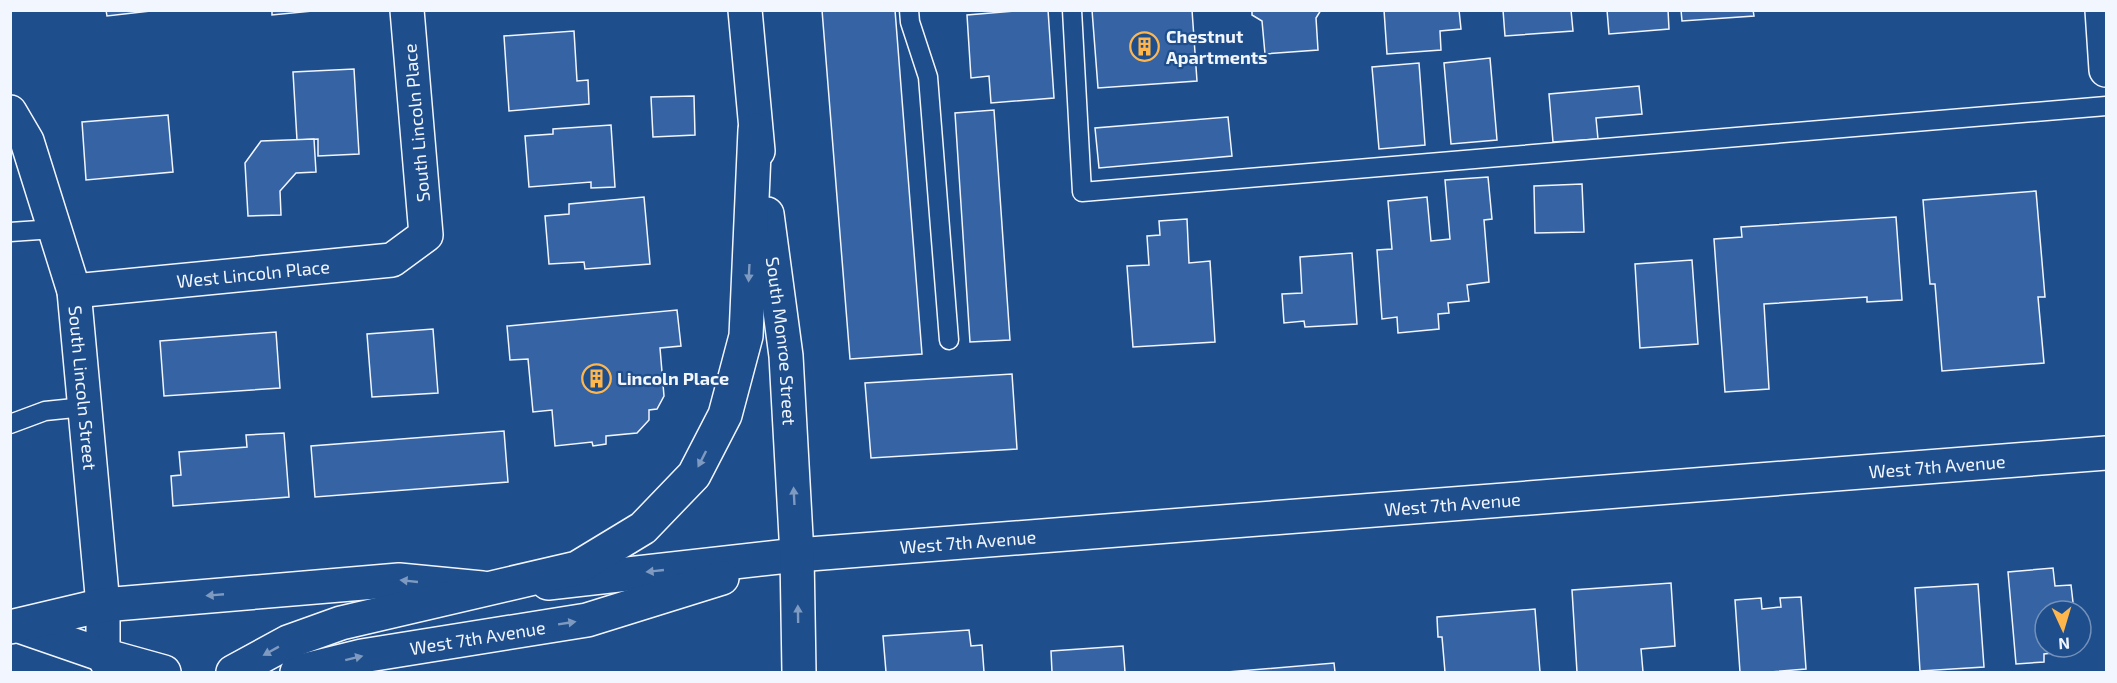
<svg xmlns="http://www.w3.org/2000/svg" width="2117" height="683" font-family="'Exo 2',sans-serif">
  <style>
    .building { fill: #3563a3; stroke: #f2f6ff; stroke-width: 1.5 }
    .lines { fill: none; stroke-linecap: round; stroke-linejoin: round }
    .service-casing { stroke: #f2f6ff; stroke-width: 21 }
    .minor-casing { stroke: #f2f6ff; stroke-width: 36 }
    .tertiary-casing { stroke: #f2f6ff; stroke-width: 36 }
    .service { stroke: #1f4e8c; stroke-width: 18 }
    .minor { stroke: #1f4e8c; stroke-width: 33 }
    .tertiary { stroke: #1f4e8c; stroke-width: 33 }
    .oneway { fill: #7e9ac0 }
    .labels { text-anchor: middle; dominant-baseline: central; stroke-width: 4.5; stroke-linejoin: round; paint-order: stroke }
    .poi-label { font-size: 18px; font-weight: bold; fill: #f2f6ff; stroke: #1f4e8c; text-anchor: start }
    .street-label { font-size: 18px; fill: #f2f6ff; stroke: #1f4e8c }
  </style>
  <rect width="100%" height="100%" fill="#1f4e8c"/>
  <!-- building -->
  <g class="building">
    <polygon points="106,10 150,10 150,11 107,16"/>
    <polygon points="272,10 323,10 272,15"/>
    <polygon points="822,10 895,10 922,354 850,359"/>
    <polygon points="1026,10 1048,10 1054,98 991,103 989,76 971,78 967,15"/>
    <polygon points="1092,10 1192,10 1197,81 1098,88"/>
    <polygon points="1252,10 1321,10 1316,18 1318,50 1265,54 1262,21 1252,15"/>
    <polygon points="1384,10 1459,10 1461,29 1440,31 1441,50 1387,54"/>
    <polygon points="1503,10 1571,10 1573,31 1505,36"/>
    <polygon points="1607,10 1668,10 1669,29 1609,34"/>
    <polygon points="1681,10 1753,10 1754,16 1682,21"/>
    <polygon points="574,31 577,81 588,80 589,104 509,111 504,36"/>
    <polygon points="1490,58 1497,140 1451,144 1444,63"/>
    <polygon points="1419,63 1425,145 1379,149 1372,67"/>
    <polygon points="354,69 359,154 318,156 318,139 297,140 293,72"/>
    <polygon points="1639,86 1642,114 1596,118 1598,139 1553,142 1549,94"/>
    <polygon points="694,96 695,135 653,137 651,97"/>
    <polygon points="994,110 1010,340 970,342 955,113"/>
    <polygon points="168,115 173,172 86,180 82,122"/>
    <polygon points="1228,117 1232,156 1099,168 1095,128"/>
    <polygon points="611,125 615,187 591,188 591,182 529,187 525,136 553,134 553,129"/>
    <polygon points="314,139 316,172 296,173 280,191 281,215 248,216 245,163 261,141"/>
    <polygon points="1488,177 1492,219 1484,220 1489,282 1467,285 1469,301 1448,303 1449,313 1438,314 1439,329 1398,333 1397,317 1382,319 1377,250 1392,249 1388,201 1427,197 1431,241 1450,239 1445,180"/>
    <polygon points="1582,184 1584,232 1535,233 1534,186"/>
    <polygon points="2036,191 2045,297 2038,297 2044,363 1942,371 1935,284 1930,284 1923,200"/>
    <polygon points="644,197 650,264 585,269 584,262 549,264 545,216 569,214 569,204"/>
    <polygon points="1896,217 1902,300 1867,302 1867,297 1764,304 1769,389 1725,392 1714,239 1742,237 1741,227"/>
    <polygon points="1187,219 1189,263 1210,261 1215,342 1133,347 1127,266 1149,265 1147,236 1160,235 1159,221"/>
    <polygon points="1352,253 1357,324 1305,327 1304,321 1284,323 1282,294 1302,293 1300,257"/>
    <polygon points="1692,260 1698,344 1640,348 1635,264"/>
    <polygon points="677,310 681,346 660,348 664,396 657,409 649,410 649,420 637,433 606,436 606,444 593,446 592,442 555,446 552,410 533,412 528,359 510,360 507,326"/>
    <polygon points="433,329 438,393 372,397 367,334"/>
    <polygon points="276,332 280,388 164,396 160,341"/>
    <polygon points="1012,374 1017,449 871,458 865,383"/>
    <polygon points="504,431 508,482 315,497 311,446"/>
    <polygon points="284,433 289,497 173,506 171,476 181,475 179,452 247,447 246,435"/>
    <polygon points="2053,568 2055,586 2071,585 2074,611 2045,611 2045,647 2059,647 2060,652 2044,654 2044,662 2016,664 2008,572"/>
    <polygon points="1671,583 1675,646 1641,649 1643,672 1577,672 1572,590"/>
    <polygon points="1978,584 1984,667 1920,671 1915,588"/>
    <polygon points="1801,597 1806,669 1770,672 1740,672 1735,600 1761,598 1762,609 1781,607 1780,598"/>
    <polygon points="1535,609 1540,672 1445,672 1442,637 1438,637 1437,617"/>
    <polygon points="969,630 971,646 982,645 984,672 886,672 883,636"/>
    <polygon points="1123,646 1125,672 1052,672 1051,651"/>
    <polygon points="1334,663 1335,672 1227,672"/>
  </g>
  <g class="lines">
    <defs>
      <g id="service">
        <polyline points="909,10 910,22 928,77 949,340"/>
        <polyline points="1072,10 1082,192 2106,106"/>
        <polyline points="10,232 54,229"/>
        <polyline points="10,424 45,411 84,407"/>
      </g>
      <g id="minor">
        <polyline points="2102,10 2106,70"/>
        <path id="s1" d="M10,112L27,141L74,291L103,605V655L112,672"/>
        <path id="s2" d="M74,291L392,260L426,235L407,10"/>
        <path id="s3" d="M548,583L797,555L2106,453"/>
        <polyline points="19,626 103,655 164,672"/>
        <polyline points="10,627 103,605 399,580 482,588"/>
        <path id="s4" d="M297,672L362,656L587,620L722,578"/>
      </g>
      <g id="tertiary">
        <polyline points="745,10 758,151"/>
        <path id="s5" d="M767,214L786,356L797,555L799,672"/>
        <polyline points="233,672 288,642 341,623 577,568 643,528 694,475 725,415 746,336 755,130"/>
      </g>
    </defs>
    <!-- service casing -->
    <use href="#service" class="service-casing"/>
    <!-- minor casing -->
    <use href="#minor" class="minor-casing"/>
    <!-- tertiary casing -->
    <use href="#tertiary" class="tertiary-casing"/>
    <!-- service -->
    <use href="#service" class="service"/>
    <!-- minor -->
    <use href="#minor" class="minor"/>
    <!-- tertiary -->
    <use href="#tertiary" class="tertiary"/>
  </g>
  <!-- one-way arrows -->
  <defs><path id="oneway-solid" d="M-6-.8H1V-3.2L6.5 0L1 3.2V.8H-6Z" transform="scale(1.5)"/></defs>
  <g class="oneway">
    <use href="#oneway-solid" transform="translate(749 273) rotate(93)"/>
    <use href="#oneway-solid" transform="translate(702 459) rotate(117)"/>
    <use href="#oneway-solid" transform="translate(794 496) rotate(-93)"/>
    <use href="#oneway-solid" transform="translate(655 571) rotate(174)"/>
    <use href="#oneway-solid" transform="translate(409 581) rotate(-174)"/>
    <use href="#oneway-solid" transform="translate(215 595) rotate(175)"/>
    <use href="#oneway-solid" transform="translate(798 614) rotate(-91)"/>
    <use href="#oneway-solid" transform="translate(567 623) rotate(-9)"/>
    <use href="#oneway-solid" transform="translate(271 651) rotate(151)"/>
    <use href="#oneway-solid" transform="translate(354 658) rotate(-14)"/>
  </g>
  <!-- icons -->
  <defs>
    <symbol id="building-ring" viewBox="-11 -11 22 22"><circle r="9.5" fill="#1f4e8c" stroke="#ffb74d" stroke-width="1.5"/><path d="M-4-6H4V6H1V3H-1V6H-4ZM-2.5-4.3h1.7v1.8h-1.7ZM.8-4.3h1.7v1.8H.8ZM-2.5-1h1.7V.8h-1.7ZM.8-1h1.7V.8H.8Z" fill="#ffb74d"/></symbol>
  </defs>
  <g fill-rule="evenodd">
    <use href="#building-ring" x="1128" y="30" width="33" height="33"/>
    <use href="#building-ring" x="580" y="362" width="33" height="33"/>
  </g>
  <g class="labels">
    <!-- poi labels -->
    <g class="poi-label">
      <text x="1166" y="36">Chestnut<tspan x="1166" dy="21">Apartments</tspan></text>
      <text x="617" y="378">Lincoln Place</text>
    </g>
    <!-- street labels -->
    <g class="street-label">
      <text transform="translate(416 123) rotate(-95)">South Lincoln Place</text>
      <text stroke="none"><textPath href="#s2" startOffset="180">West Lincoln Place</textPath></text>
      <text stroke="none"><textPath href="#s5" startOffset="128">South Monroe Street</textPath></text>
      <text stroke="none"><textPath href="#s1" startOffset="288">South Lincoln Street</textPath></text>
      <text stroke="none"><textPath href="#s3" startOffset="1394">West 7th Avenue</textPath></text>
      <text stroke="none"><textPath href="#s3" startOffset="908">West 7th Avenue</textPath></text>
      <text stroke="none"><textPath href="#s3" startOffset="422">West 7th Avenue</textPath></text>
      <text stroke="none"><textPath href="#s4" startOffset="184">West 7th Avenue</textPath></text>
    </g>
  </g>
  <!-- border -->
  <rect width="2117" height="683" fill="none" stroke="#f2f6ff" stroke-width="24"/>
  <!-- north arrow -->
  <g transform="translate(2063 629) rotate(176)"><circle r="28" fill="#1f4e8c" stroke="#7391ba" stroke-width="1.5"/>
  <path d="M0-4.5L10 22L0 15L-10 22Z" fill="#ffb74d"/>
  <text y="-9" font-size="16" font-weight="bold" text-anchor="middle" fill="#f2f6ff">N</text>
  </g>
</svg>
